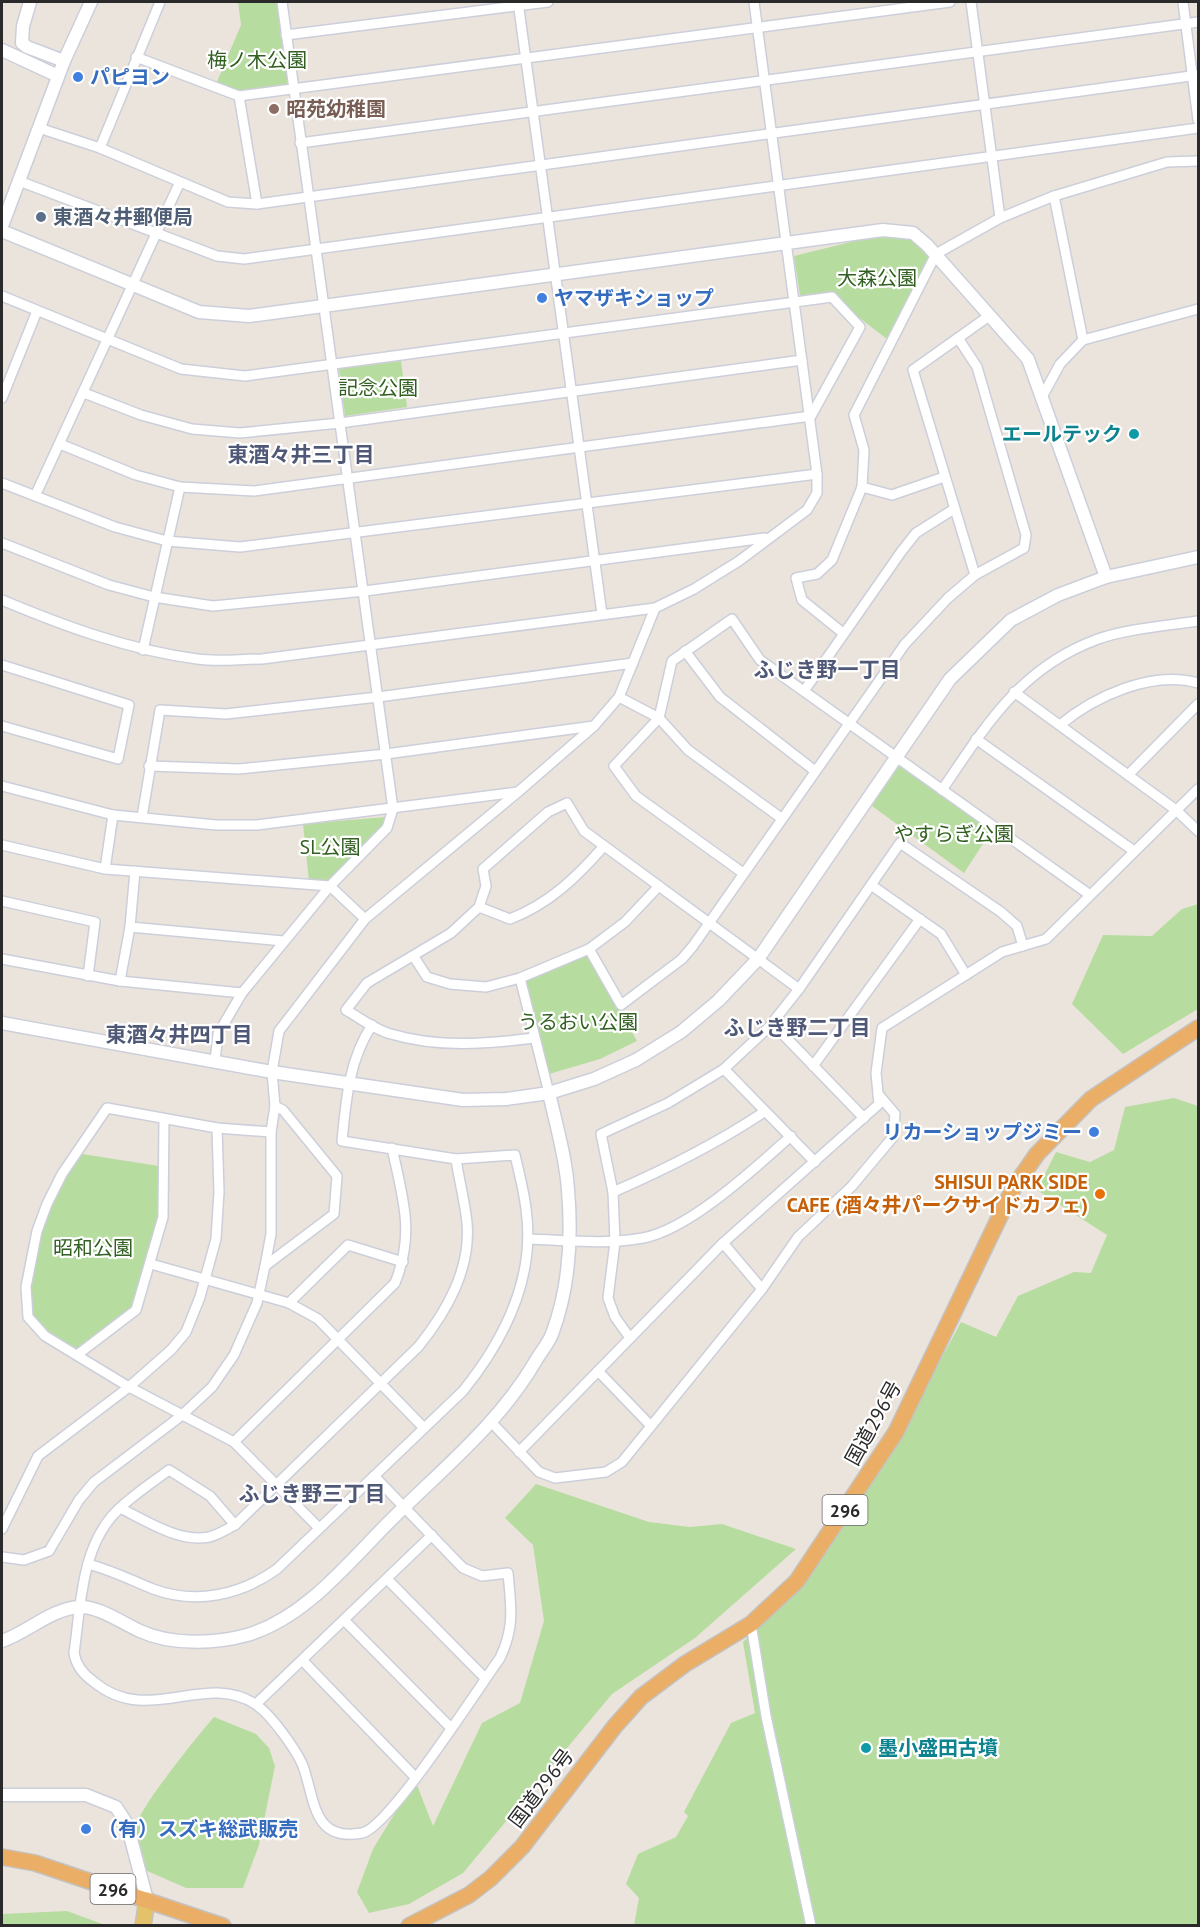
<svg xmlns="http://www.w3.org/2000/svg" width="1200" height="1927" font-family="'PT Sans','Noto Sans JP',sans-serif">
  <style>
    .green { fill: #b7dc9f }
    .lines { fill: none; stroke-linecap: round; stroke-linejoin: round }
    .minor-casing { stroke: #cccfda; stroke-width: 12 }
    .tertiary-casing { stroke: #cccfda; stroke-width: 15 }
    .primary-casing { stroke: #c3c3c3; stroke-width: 18 }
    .trunk-casing { stroke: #c3c3c3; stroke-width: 18 }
    .minor { stroke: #fff; stroke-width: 9 }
    .tertiary { stroke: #fff; stroke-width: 12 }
    .primary { stroke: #e4c26a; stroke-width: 15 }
    .trunk { stroke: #eaae67; stroke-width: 15 }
    .shop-dot { fill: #3f7fe0; stroke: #fff; stroke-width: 2 }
    .education-dot { fill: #8d6e63; stroke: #fff; stroke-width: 2 }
    .service-dot { fill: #5c6f8a; stroke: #fff; stroke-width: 2 }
    .culture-dot { fill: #0f9aa8; stroke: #fff; stroke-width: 2 }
    .food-dot { fill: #e8710a; stroke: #fff; stroke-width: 2 }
    .labels { text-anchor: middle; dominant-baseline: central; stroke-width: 4.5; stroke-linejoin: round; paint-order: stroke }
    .shield { fill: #fff; stroke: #6a6a6a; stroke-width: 1.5 }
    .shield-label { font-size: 18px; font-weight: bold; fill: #2a2a2a }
    .park-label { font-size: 20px; fill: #316021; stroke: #fff }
    .shop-label { font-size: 20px; font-weight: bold; fill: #366cbe; stroke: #fff; text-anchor: start }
    .education-label { font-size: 20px; font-weight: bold; fill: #785e54; stroke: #fff; text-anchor: start }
    .service-label { font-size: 20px; font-weight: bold; fill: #4e5e75; stroke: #fff; text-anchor: start }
    .culture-label { font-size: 20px; font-weight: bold; fill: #0d838f; stroke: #fff; text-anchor: end }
    .food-label { font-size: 20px; font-weight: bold; fill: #c56008; stroke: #fff; text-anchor: end }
    .street-label { font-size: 20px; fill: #2a2a2a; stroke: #fff }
    .neighbourhood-label { font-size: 21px; font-weight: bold; fill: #4f5877; stroke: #fff }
  </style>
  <rect width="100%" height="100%" fill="#ebe4dd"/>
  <!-- green -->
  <g class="green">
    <polygon points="238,2 278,2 288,85 240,92 216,84 241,25"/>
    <polygon points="895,231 913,233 936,254 891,342 832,297 800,295 794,256"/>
    <polygon points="401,361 407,407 345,416 339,369"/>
    <polygon points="898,762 992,830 964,873 872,806"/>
    <polygon points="385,817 385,827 328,884 309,881 303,824"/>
    <polygon points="1198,904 1198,1009 1123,1054 1072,1004 1103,935 1152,936 1182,909"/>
    <polygon points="588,953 637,1041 600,1059 549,1074 524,980"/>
    <polygon points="1174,1098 1198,1106 1198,1925 634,1925 639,1898 626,1884 638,1854 676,1837 688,1816 684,1812 731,1723 755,1713 743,1642 786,1599 880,1472 961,1322 996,1337 1018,1296 1074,1272 1091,1273 1107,1235 1037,1190 1056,1152 1090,1162 1114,1150 1125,1107"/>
    <path d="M82,1154L159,1166L160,1216L133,1307L76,1351C61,1342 42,1333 33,1317C22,1298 42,1226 51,1205C59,1187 70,1170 82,1154Z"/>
    <polygon points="536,1484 649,1522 690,1527 722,1524 796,1549 695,1638 612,1694 463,1873 409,1904 369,1913 357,1892 373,1849 415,1780 433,1826 482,1723 520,1703 544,1621 533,1545 505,1518"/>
    <path d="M214,1717L256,1734L269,1748L275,1766L259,1845L243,1888H186L145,1870C139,1855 134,1842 136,1826C139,1808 199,1734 214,1717Z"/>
    <polygon points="67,1911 105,1925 2,1925 2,1914"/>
  </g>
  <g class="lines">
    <defs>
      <g id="minor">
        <polyline points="518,2 602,614"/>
        <polyline points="971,2 1000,218"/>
        <polyline points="1183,2 1198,120"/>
        <polyline points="286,35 548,2"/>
        <polyline points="136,57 239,96 950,2"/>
        <polyline points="239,96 257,204"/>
        <polyline points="39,128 100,148 228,202 257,204 1198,75"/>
        <polyline points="300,143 1198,22"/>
        <polyline points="100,148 160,2"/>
        <polyline points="19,181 217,256 244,259 1198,128"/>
        <polyline points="1054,196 1083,340"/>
        <polyline points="2,296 181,369 245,376 832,297 860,327 811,416 254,491 180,487 136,475 60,444"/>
        <polyline points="84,393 141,415 192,429 240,433 340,423 802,360"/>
        <polyline points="1042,397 1060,364 1083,340 1198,309"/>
        <polyline points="2,398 37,311"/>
        <polyline points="2,483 115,527 167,541 240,547 817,474"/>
        <polyline points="862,487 892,495 944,477"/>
        <polyline points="35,496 179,184"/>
        <polyline points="2,543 109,585 154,597 213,606 365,591 765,538"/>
        <polyline points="975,575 913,370 989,316"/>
        <path d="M2,600C64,626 129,650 197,659C218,662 240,659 262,659L655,608L694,589L739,561L807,510L817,493V474L754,2"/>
        <polyline points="843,633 802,600 796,578 817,574 832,560 862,487 864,450 854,415 936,254 1000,218 1054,196 1167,162 1198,161"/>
        <polyline points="143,650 180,487"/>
        <polyline points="685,651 720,697 815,771"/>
        <polyline points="2,665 129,705 118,759 2,726"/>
        <polyline points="804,691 901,552 916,533 954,509"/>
        <polyline points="1014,692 1176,810 1198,831"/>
        <polyline points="619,697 659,718 688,750 781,818"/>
        <path d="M1060,725C1095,696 1152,670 1198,683"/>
        <polyline points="976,739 1134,851"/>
        <polyline points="149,766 239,769 386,754 594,726"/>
        <polyline points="1128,775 1198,704"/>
        <polyline points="2,786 113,815 216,825 257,825 518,792"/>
        <path d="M942,790C986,725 1021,667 1098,639C1130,628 1166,626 1198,621"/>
        <polyline points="142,817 160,710 226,714 378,697 633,663"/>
        <polyline points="2,845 105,869 330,886 365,919"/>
        <polyline points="105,869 113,815"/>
        <polyline points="743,873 636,796 614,766 659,718 672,661 732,619 760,660 1090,895"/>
        <polyline points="871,885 941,934 966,975"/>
        <polyline points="2,901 95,922 88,976"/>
        <path d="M479,907L510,919C549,904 577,877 604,846"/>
        <polyline points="130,927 283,941"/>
        <polyline points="589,949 621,1005 682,959 693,946 905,644 948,598 975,575 1024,548 1026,535 977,367 958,338"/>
        <polyline points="414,957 427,977 450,984 486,987 520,978 589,949 625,922 659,886"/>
        <polyline points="2,959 120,981 242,993"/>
        <polyline points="520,978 549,1093"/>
        <polyline points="120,981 130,927 135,871"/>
        <polyline points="772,1023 864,1118"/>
        <path d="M534,1038C486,1044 438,1048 391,1034C375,1030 360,1018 346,1010L367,983L451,933L479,907L486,886L483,869L548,812L567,803L584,831L799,989"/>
        <polyline points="215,1061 218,1034 242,993 330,886 387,828 393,809 282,2"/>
        <polyline points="813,1066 920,919"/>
        <polyline points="724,1069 815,1162"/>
        <polyline points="271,1132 217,1128 107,1108 62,1174 47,1204 37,1231 26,1287 28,1317 45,1336 129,1387 234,1442 319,1528"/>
        <path d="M613,1192C666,1169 716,1144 764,1112"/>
        <path d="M528,1239C565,1240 606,1245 643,1238C690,1229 755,1168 791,1136"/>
        <polyline points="151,1264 289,1303 318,1319 423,1427"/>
        <polyline points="265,1266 334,1214 337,1176 283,1110 275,1106"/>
        <polyline points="762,1289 798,1237 852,1186 893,1137 895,1114 878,1094"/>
        <polyline points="289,1303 348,1245 403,1262"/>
        <polyline points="630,1338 615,1317 608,1298 615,1242 613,1192 601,1134 668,1103 724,1069 769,1027 799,989 900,843 1001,912 1017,926 1023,946"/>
        <polyline points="77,1355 136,1310 163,1217 164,1119"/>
        <polyline points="598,1371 651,1426"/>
        <polyline points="491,1422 539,1472 555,1478 606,1472 622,1462 762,1289 723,1243"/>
        <path d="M234,1442L395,1283C415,1233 403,1199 392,1148"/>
        <polyline points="519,1452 723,1243 879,1104 876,1073 882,1028 1002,952 1046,939 1198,789"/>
        <path d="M120,1508C145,1520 179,1543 209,1537C218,1535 227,1529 235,1525L419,1346C446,1312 471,1270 467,1223C465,1202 459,1180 456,1159"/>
        <path d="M235,1525L210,1496L169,1470C153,1482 136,1493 121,1507C81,1542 81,1604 74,1653C76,1666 84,1675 94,1682C148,1727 204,1671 255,1704C270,1713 299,1753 304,1769C315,1802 314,1842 362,1833C389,1828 479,1687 500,1658C515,1627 511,1606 508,1573L482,1576L463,1568L374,1476"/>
        <polyline points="2,1529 38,1456 129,1387 171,1350 186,1332 200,1297 216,1239 219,1192 217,1128"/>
        <polyline points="2,1557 24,1560 49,1551 79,1500 94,1482 181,1416 212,1387 234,1355 257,1303 265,1266 271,1234 271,1132 275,1106 272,1072 279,1031 365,919 518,792 594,726 619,697 655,608"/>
        <path d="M88,1564C111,1570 131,1580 153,1589C196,1605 241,1595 277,1569L463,1391C504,1340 536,1277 526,1209C524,1191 519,1173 515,1155L456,1159L342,1141C346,1099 349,1060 372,1025"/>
        <polyline points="387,1579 485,1678"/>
        <polyline points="344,1620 451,1728"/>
        <polyline points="751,1624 766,1716 811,1926"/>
        <polyline points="303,1661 415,1777"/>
        <polyline points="256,1704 432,1535"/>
      </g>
      <g id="tertiary">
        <polyline points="30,2 23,26 22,43 27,47 64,61"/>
        <polyline points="2,50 58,76"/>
        <polyline points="2,226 64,61 91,2"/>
        <polyline points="2,231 199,312 249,316 883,230 913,233 927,245 1028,359 1106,577"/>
        <polyline points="2,1023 272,1072 463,1100 506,1099 549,1093 594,1079 636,1060 681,1032 718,1001 758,959 950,679 1011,620 1058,595 1106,577 1198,557"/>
        <path d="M2,1641C28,1632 51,1609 79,1607C99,1606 122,1623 140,1631C170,1645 215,1644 247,1635C305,1618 348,1563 389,1522C440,1471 498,1425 535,1362C540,1353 548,1344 552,1334C569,1289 572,1237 568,1190C566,1158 556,1124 549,1093"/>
        <polyline points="2,1795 86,1795 116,1807 127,1824 147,1900"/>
      </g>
      <polyline id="primary" points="143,1926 147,1900"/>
      <g id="trunk">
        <polyline points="2,1857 35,1863 223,1926"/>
        <polyline points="409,1926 469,1895 491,1878 522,1847 615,1726 641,1697 685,1664 751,1624 797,1581 896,1432 1014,1187 1037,1154 1091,1099 1198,1028"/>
      </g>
    </defs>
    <!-- minor casing -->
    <use href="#minor" class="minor-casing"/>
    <!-- tertiary casing -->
    <use href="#tertiary" class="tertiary-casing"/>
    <!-- primary casing -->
    <use href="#primary" class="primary-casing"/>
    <!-- trunk casing -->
    <use href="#trunk" class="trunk-casing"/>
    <!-- minor -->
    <use href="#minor" class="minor"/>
    <!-- tertiary -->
    <use href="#tertiary" class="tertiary"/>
    <!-- primary -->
    <use href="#primary" class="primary"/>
    <!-- trunk -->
    <use href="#trunk" class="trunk"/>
  </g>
  <!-- markers -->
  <g class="shop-dot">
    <circle cx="78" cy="77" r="6"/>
    <circle cx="542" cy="298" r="6"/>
    <circle cx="1094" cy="1132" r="6"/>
    <circle cx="86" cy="1829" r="6"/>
  </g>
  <circle class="education-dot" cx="274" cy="109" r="6"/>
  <circle class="service-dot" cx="41" cy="217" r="6"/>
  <g class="culture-dot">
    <circle cx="1134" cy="434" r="6"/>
    <circle cx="866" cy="1748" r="6"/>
  </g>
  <circle class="food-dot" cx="1100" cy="1194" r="6"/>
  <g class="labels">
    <!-- shield labels -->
    <g class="shield">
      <rect x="822.5" y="1495" width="45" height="30" rx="4.5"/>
      <rect x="90.5" y="1874" width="45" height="30" rx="4.5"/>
    </g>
    <g class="shield-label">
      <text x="845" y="1510">296</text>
      <text x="113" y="1889">296</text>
    </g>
    <!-- park labels -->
    <g class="park-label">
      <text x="257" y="60">梅ノ木公園</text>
      <text x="877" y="278">大森公園</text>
      <text x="378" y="388">記念公園</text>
      <text x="954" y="834">やすらぎ公園</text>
      <text x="330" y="847">SL公園</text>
      <text x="578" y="1022">うるおい公園</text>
      <text x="93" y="1248">昭和公園</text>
    </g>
    <!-- shop labels -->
    <g class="shop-label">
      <text x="90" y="77">パピヨン</text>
      <text x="554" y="298">ヤマザキショップ</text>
      <text x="1082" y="1132" text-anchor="end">リカーショップジミー</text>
      <text x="98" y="1829">（有）スズキ総武販売</text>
    </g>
    <!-- education labels -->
    <g class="education-label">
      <text x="286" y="109">昭苑幼稚園</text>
    </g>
    <!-- service labels -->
    <g class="service-label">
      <text x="53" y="217">東酒々井郵便局</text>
    </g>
    <!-- culture labels -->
    <g class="culture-label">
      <text x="1122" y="434">エールテック</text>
      <text x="878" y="1748" text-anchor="start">墨小盛田古墳</text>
    </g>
    <!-- food labels -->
    <g class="food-label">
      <text x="1088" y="1182">SHISUI PARK SIDE<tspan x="1088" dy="23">CAFE (酒々井パークサイドカフェ)</tspan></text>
    </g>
    <!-- street labels -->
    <g class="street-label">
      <text transform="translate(873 1423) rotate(-61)">国道296号</text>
      <text transform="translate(541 1788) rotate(-53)">国道296号</text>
    </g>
    <!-- neighbourhood labels -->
    <g class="neighbourhood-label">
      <text x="301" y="454">東酒々井三丁目</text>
      <text x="827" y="669">ふじき野一丁目</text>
      <text x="797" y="1027">ふじき野二丁目</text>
      <text x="179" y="1034">東酒々井四丁目</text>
      <text x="312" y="1493">ふじき野三丁目</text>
    </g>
  </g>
  <!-- border -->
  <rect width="1200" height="1927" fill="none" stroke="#2a2a2a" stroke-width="6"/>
</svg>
